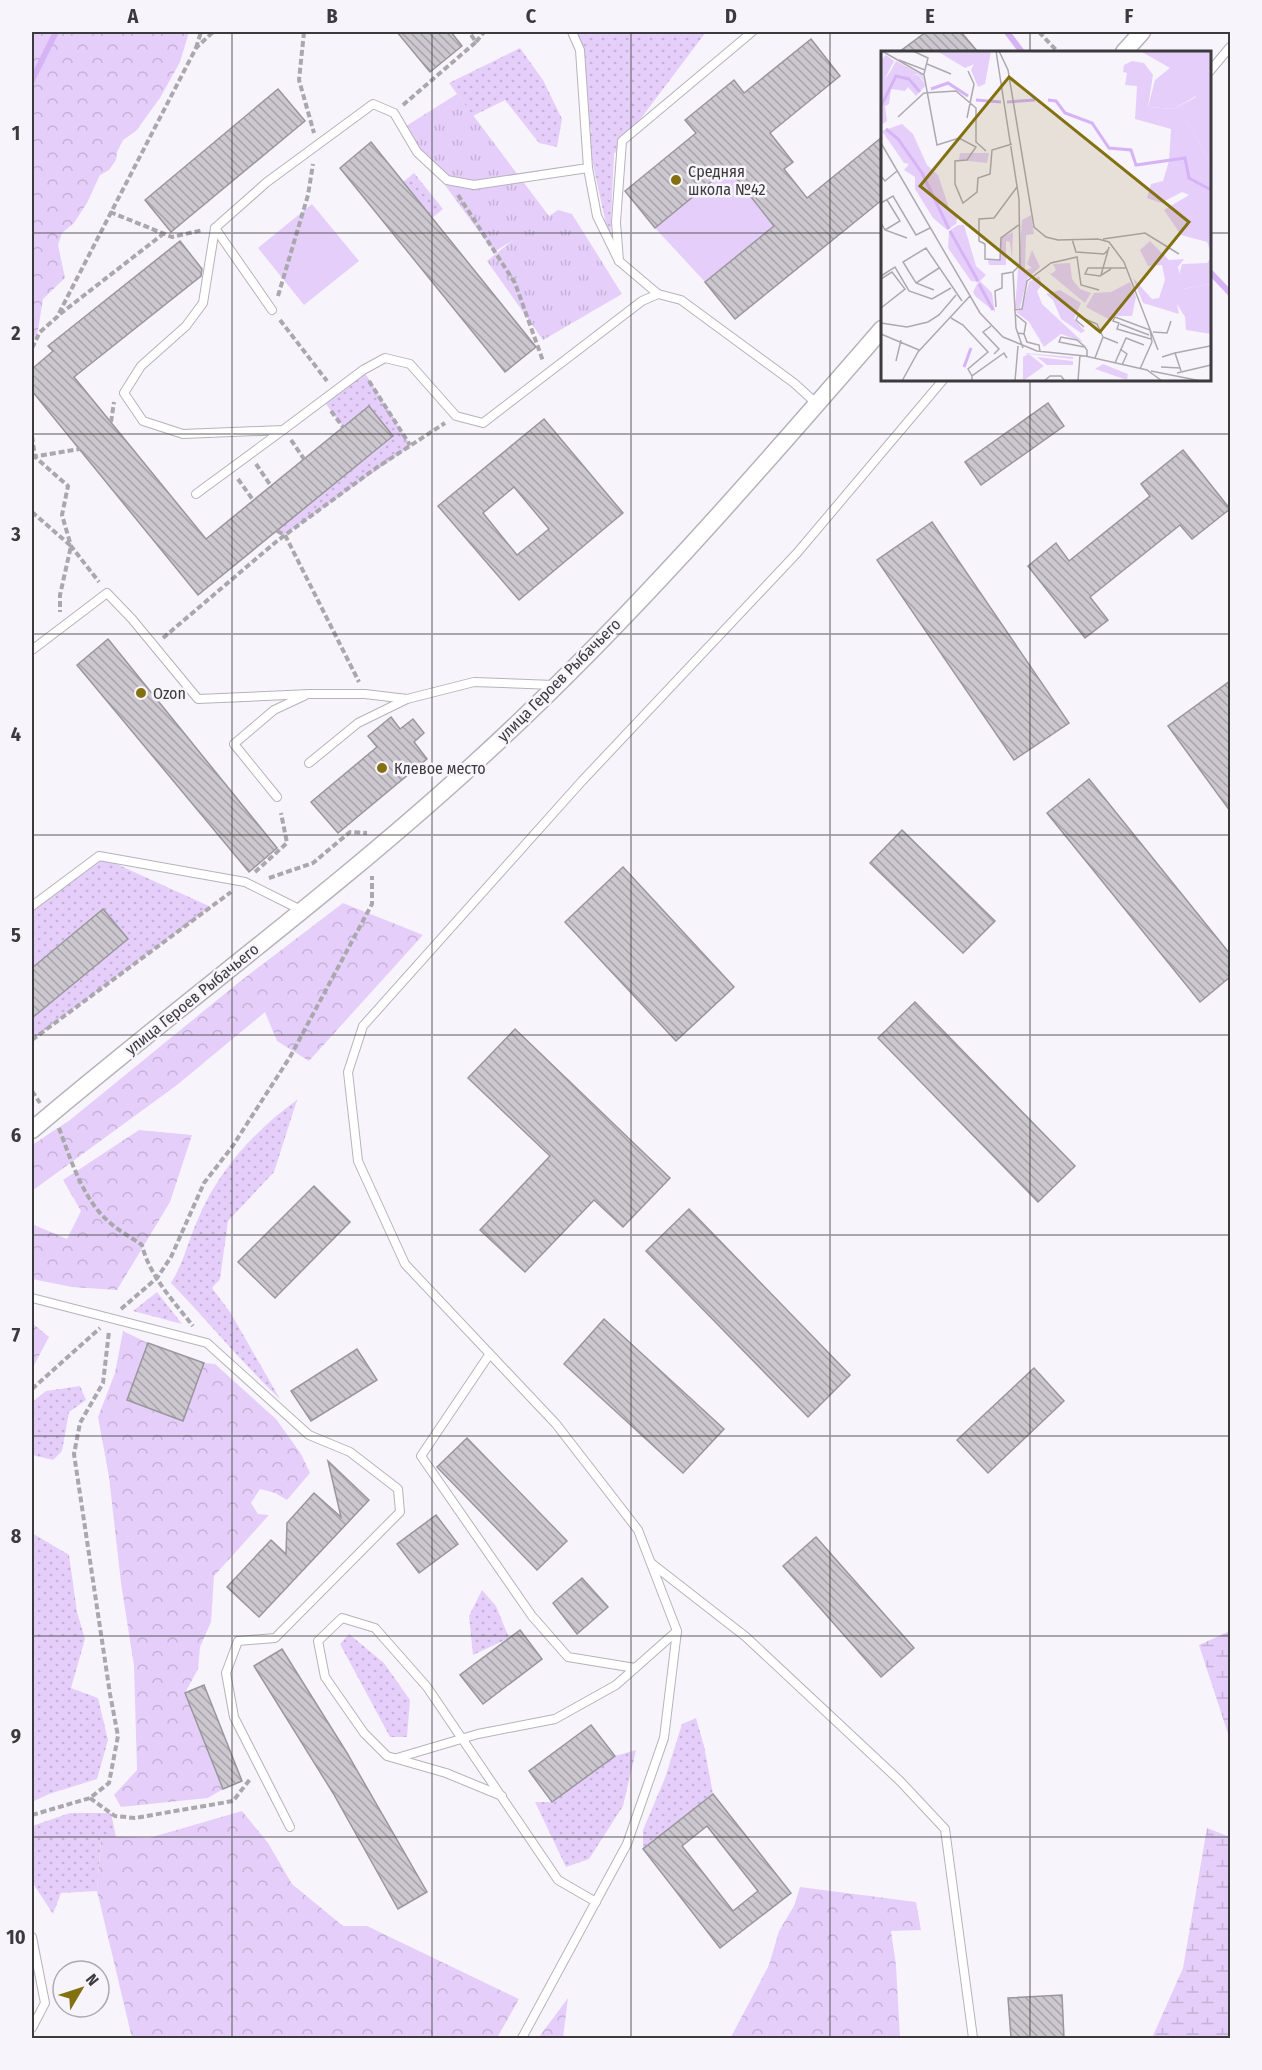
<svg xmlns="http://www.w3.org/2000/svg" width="1262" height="2070" font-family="'Fira Sans Condensed',sans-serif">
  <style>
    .grass { fill: url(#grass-dots) }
    .forest { fill: url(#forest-crowns) }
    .wetland { fill: url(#wetland-marsh) }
    .park { fill: url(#park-tufts) }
    .garden { fill: #e5cffa }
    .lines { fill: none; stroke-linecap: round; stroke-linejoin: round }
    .stream { stroke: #d5b3f5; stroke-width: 6 }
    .building { fill: url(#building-back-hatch); stroke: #9a969d; stroke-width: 1.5; fill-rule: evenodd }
    .lane-casing { stroke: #b6b3ba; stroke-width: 10 }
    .street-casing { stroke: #b6b3ba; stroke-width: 19 }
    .path { stroke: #aaa7ad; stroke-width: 4; stroke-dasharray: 6 3; stroke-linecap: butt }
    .lane { stroke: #fff; stroke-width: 8 }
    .street { stroke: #fff; stroke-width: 16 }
    .grid { fill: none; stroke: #3b3a3d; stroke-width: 1.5; stroke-opacity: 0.55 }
    .poi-dot { fill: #837111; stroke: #f8f4fc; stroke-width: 2 }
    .labels { text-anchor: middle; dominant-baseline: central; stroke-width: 5; stroke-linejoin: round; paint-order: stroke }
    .poi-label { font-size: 16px; fill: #3b3a3d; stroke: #f8f4fc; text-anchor: start }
    .street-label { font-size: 16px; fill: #3b3a3d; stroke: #f8f4fc }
    .inset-river { fill: none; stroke: #d5b3f5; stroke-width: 3 }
    .inset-road { fill: none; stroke: #acaab0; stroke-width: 1.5 }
    .view { fill: #837111; fill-opacity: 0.15; stroke: #837111; stroke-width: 3 }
    .inset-edge { fill: none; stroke: #3b3a3d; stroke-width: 3 }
    .neatline { fill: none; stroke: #3b3a3d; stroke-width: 2 }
    .grid-label { font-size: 20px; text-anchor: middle; font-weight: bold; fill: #3b3a3d }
  </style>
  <defs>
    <pattern id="grass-dots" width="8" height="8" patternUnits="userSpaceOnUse" patternTransform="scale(1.5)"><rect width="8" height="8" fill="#e5cffa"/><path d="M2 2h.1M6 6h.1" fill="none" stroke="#c5b2d7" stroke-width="1.8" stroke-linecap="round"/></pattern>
    <pattern id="forest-crowns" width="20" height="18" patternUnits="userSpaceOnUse" patternTransform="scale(1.5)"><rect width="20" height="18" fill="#e5cffa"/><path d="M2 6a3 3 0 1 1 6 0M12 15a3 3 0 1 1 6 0" fill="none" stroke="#c5b2d7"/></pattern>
    <pattern id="wetland-marsh" width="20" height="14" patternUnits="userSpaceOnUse" patternTransform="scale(1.5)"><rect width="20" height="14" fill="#e5cffa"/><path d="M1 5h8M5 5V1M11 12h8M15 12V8" fill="none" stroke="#c5b2d7"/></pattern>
    <pattern id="park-tufts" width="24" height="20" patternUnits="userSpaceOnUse" patternTransform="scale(1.5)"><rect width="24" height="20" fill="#e5cffa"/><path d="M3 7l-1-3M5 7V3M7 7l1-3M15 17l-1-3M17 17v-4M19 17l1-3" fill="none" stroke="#c5b2d7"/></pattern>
    <pattern id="building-back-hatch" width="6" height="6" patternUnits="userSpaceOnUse" patternTransform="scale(1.5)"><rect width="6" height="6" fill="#ccc8cf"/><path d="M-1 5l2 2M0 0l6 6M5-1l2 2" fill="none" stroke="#a7a3a9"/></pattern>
  </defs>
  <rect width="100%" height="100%" fill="#f8f4fc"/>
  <!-- grass -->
  <g class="grass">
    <polygon points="574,32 706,32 614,154 610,243 585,127 592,132 584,111"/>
    <polygon points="520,48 543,80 562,119 557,147 539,143 505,100 473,116 449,83"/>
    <polygon points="414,173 443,209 432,218 403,182"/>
    <polygon points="363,370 411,446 285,535 277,531 393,437 369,406 343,427 323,400"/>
    <polygon points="99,856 211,907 32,1040 32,1018 128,939 103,909 32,968 32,906"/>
    <path d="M297,1100L274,1172L228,1221L220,1279L212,1288L230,1312L280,1399C241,1362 208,1321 171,1283C184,1262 188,1241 198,1219C218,1171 255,1130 297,1100Z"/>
    <polygon points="157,1292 182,1324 133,1311"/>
    <polygon points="80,1386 86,1400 69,1412 62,1451 53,1460 32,1455 32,1402 46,1391"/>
    <polygon points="32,1533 69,1555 77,1612 85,1639 71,1688 98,1698 108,1740 97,1779 49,1794 32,1802"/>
    <polygon points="482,1590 496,1606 509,1638 473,1655 469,1616"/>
    <polygon points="349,1634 384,1663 410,1700 407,1737 390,1737 340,1644"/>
    <polygon points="696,1718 704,1746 713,1794 643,1849 643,1830 665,1778 682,1724"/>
    <polygon points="636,1750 623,1806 589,1859 566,1867 535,1802 552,1802 615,1756"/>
    <polygon points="70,1813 111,1813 116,1837 101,1837 97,1891 61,1893 53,1914 32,1882 32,1826"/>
  </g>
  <!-- forest -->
  <g class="forest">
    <polygon points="32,32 189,32 180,62 160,98 136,131 123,140 117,152 116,160 109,170 100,175 87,203 74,223 62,233 58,245 65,278 43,299 37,336 32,339"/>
    <polygon points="343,903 423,935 309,1061 277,1041 265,1012 177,1085 32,1191 32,1145 70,1120 238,983"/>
    <polygon points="139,1130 192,1135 170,1202 117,1290 72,1287 32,1279 32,1224 67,1239 81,1211 63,1180"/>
    <polygon points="32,1323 49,1337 32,1369"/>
    <polygon points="123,1331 148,1343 127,1400 183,1420 204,1363 215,1364 276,1419 301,1454 310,1473 287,1500 275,1493 260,1489 251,1503 258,1514 269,1515 214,1576 211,1622 200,1647 198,1669 185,1693 223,1789 208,1798 121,1807 114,1795 137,1770 134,1666 121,1583 109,1477 98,1417 115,1373"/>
    <polygon points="242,1811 268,1843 292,1884 343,1926 367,1926 519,1999 497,2038 132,2038 97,1891 101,1836 149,1838"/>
    <polygon points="800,1887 916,1902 921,1930 891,1931 896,1965 900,2038 731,2037 769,1965 779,1931 794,1906"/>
    <polygon points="568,1998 563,2038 538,2038 539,2037"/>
  </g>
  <!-- wetland -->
  <g class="wetland">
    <polygon points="1230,1631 1230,1740 1199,1645"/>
    <polygon points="1207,1828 1230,1837 1230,2038 1152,2038 1183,1968"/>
  </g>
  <!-- park -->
  <polygon class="park" points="457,94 549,216 558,210 572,214 622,294 543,340 487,261 513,240 494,252 403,128"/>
  <!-- garden -->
  <g class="garden">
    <polygon points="728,168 774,226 705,282 655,228"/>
    <polygon points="312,204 359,261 304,305 258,248"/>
  </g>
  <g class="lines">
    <!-- stream -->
    <g class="stream">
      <polyline points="1007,32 1022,52"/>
      <polyline points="32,80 56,32"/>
      <polyline points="1210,272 1230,293"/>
    </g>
  </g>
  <!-- building -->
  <g class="building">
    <polygon points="397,32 451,32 462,46 430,72"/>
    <polygon points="926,32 961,32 978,52 899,52"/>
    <polygon points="811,39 840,76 770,133 793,162 784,169 807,198 882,137 882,200 735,319 705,282 774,226 728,168 655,228 625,191 696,133 685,120 734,80 744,93"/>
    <polygon points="278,89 305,121 171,232 145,200"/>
    <polygon points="371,142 536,347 505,372 340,168"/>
    <polygon points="180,241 202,269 201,276 74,377 206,539 369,406 393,436 198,595 32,391 32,369 53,351 48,346"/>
    <polygon points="1048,403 1064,426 981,485 965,462"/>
    <path d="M544,419L623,513L519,600L438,506ZM514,487L549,529L517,555L483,513Z"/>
    <polygon points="1183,450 1230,509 1192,539 1180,525 1090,597 1108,620 1085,638 1028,566 1056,543 1069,561 1150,496 1141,484"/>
    <polygon points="932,522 1069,723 1014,760 877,560"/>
    <polygon points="108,639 277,848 249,872 77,665"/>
    <polygon points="1230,681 1230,811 1168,726"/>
    <polygon points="391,717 400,729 413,719 424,733 414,742 427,759 338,833 311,802 377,747 368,736"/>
    <polygon points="1089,779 1230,954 1230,977 1200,1002 1047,813"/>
    <polygon points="902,830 995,921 963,953 870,863"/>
    <polygon points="623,867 734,987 676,1041 565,922"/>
    <polygon points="103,909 128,939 32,1018 32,968"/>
    <polygon points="915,1002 1075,1166 1038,1202 878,1038"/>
    <polygon points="515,1029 670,1178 623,1227 594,1200 525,1272 480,1230 550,1156 468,1078"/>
    <polygon points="314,1186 350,1222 275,1298 238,1262"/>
    <polygon points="689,1209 850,1375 808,1417 646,1251"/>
    <polygon points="604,1319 724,1429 683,1473 564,1364"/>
    <polygon points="148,1343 204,1363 183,1421 127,1400"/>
    <polygon points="357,1349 377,1380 311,1421 291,1391"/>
    <polygon points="1034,1368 1064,1401 988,1473 957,1440"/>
    <polygon points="467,1438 567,1541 537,1570 437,1467"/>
    <polygon points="328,1461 369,1500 259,1617 227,1587 271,1540 286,1554 287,1523 314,1493 341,1517"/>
    <polygon points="436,1515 458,1544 419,1573 397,1544"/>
    <polygon points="816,1537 914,1648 881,1677 783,1566"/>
    <polygon points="582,1578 608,1607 577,1634 553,1603"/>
    <polygon points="520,1630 542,1659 483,1704 460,1675"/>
    <polygon points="282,1649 347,1753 427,1892 398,1909 333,1793 254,1666"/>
    <polygon points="204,1685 242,1781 223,1789 185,1693"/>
    <polygon points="591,1725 615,1756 552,1802 529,1771"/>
    <path d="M713,1794L791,1893L720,1948L643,1849ZM707,1826L758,1891L733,1911L682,1846Z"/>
    <polygon points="1062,1995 1064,2038 1011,2038 1008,1998"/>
  </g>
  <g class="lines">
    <defs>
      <g id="lane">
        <polyline points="572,32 580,50 588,168 474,185 447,180 417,152 394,113 373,104 267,182 215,228 203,303 186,326 141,366 124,393 143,421 183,434 283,430 363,370 385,358 410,364 456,416 483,423 642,301 658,294 681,300 794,383 817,404"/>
        <polyline points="1210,71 1230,47"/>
        <polyline points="588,168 597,216 619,261 658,294"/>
        <polyline points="215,228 272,310"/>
        <polyline points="619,261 616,222 622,141 752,32"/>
        <polyline points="196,494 283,430"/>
        <polyline points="32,650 107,593 132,619 198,699 310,694 365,694 407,699 474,682 554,685"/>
        <polyline points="309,763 358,723 407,699"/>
        <polyline points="277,797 234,744 274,710 304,696"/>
        <polyline points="32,906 99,856 245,882 301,910"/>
        <polyline points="32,1298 207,1343 309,1435 350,1452 398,1489 400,1512 275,1638 238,1641 226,1673 234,1717 290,1827"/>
        <polyline points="489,1355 421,1456 532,1616 568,1657 635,1668"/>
        <polyline points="651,1563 746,1637 900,1781 945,1829 973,2038"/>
        <polyline points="397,1758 478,1734 555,1719 616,1685 677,1631"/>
        <polyline points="502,1796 446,1773 387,1756 364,1733 325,1677 318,1641 342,1618 375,1628 427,1687 558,1880 596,1902"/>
        <polyline points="32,1937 45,2003 32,2028"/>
        <polyline points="522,2038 627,1844 664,1738 677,1631 638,1530 556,1424 405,1264 358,1161 348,1072 363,1026 582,781 797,553 943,380"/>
      </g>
      <g id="street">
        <polyline points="1124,52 1142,32"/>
        <path d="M32,1130C178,1006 334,892 476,762C622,629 753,478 882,329"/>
      </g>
    </defs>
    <!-- lane casing -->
    <use href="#lane" class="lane-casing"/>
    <!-- street casing -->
    <use href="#street" class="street-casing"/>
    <!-- path -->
    <g class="path">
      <polyline points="304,32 299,80 314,133"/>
      <polyline points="1039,32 1058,52"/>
      <polyline points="476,42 484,32"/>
      <polyline points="196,48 201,32"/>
      <polyline points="403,105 476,42 469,32"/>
      <polyline points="458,195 515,283 543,361"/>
      <polyline points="110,212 172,237 203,230"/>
      <polyline points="278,296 308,195 313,164"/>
      <polyline points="60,314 163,234"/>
      <polyline points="280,320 327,381"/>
      <polyline points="32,348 40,332 57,317 196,48 213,32"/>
      <polyline points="369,381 410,445"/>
      <polyline points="331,411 343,427"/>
      <polyline points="111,422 114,402"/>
      <polyline points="32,436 35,457 68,486 62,515 71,546 99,582"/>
      <polyline points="291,440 304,459"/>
      <polyline points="32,457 80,449"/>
      <polyline points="256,464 271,486"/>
      <polyline points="238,479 253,500"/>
      <polyline points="32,512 71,546 60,595 60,612"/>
      <polyline points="277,531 285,535 359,682"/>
      <polyline points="163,638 277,541 376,468 445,423"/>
      <polyline points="255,872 287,843 281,813"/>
      <polyline points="269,878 313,863 350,832 367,833"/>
      <polyline points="32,1040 231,892"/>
      <polyline points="32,1091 40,1103"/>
      <path d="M59,1128C70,1158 83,1199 107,1220C117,1230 131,1237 142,1245C149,1275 174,1302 193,1326"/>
      <polyline points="121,1309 157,1278 171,1257 204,1183 232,1147 290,1057 372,904 372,876"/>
      <polyline points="32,1389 100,1328"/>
      <polyline points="90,1798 115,1816 135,1818 233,1801 251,1778"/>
      <polyline points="32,1815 90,1798 109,1783 118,1736 110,1694 74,1454 80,1423 103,1383 109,1331"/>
    </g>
    <!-- lane -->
    <use href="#lane" class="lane"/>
    <!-- street -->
    <use href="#street" class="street"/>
  </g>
  <!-- grid -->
  <path class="grid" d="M232,32V2038M432,32V2038M631,32V2038M830,32V2038M1030,32V52M32,233H882M1210,233H1230M1030,380V2038M32,434H1230M32,634H1230M32,835H1230M32,1035H1230M32,1235H1230M32,1436H1230M32,1636H1230M32,1837H1230"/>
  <!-- markers -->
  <g class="poi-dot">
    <circle cx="676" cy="180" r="6"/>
    <circle cx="141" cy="693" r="6"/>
    <circle cx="382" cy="768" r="6"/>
  </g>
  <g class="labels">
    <!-- poi labels -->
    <g class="poi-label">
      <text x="688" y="171">Средняя<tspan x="688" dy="18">школа №42</tspan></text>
      <text x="153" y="693">Ozon</text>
      <text x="394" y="768">Клевое место</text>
    </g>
    <!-- street labels -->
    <g class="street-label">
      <text transform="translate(559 680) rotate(-45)">улица Героев Рыбачьего</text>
      <text transform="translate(192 999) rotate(-39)">улица Героев Рыбачьего</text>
    </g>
  </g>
  <!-- overview -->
  <g transform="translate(881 51)">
    <rect width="330" height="330" fill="#f8f4fc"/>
    <path d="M99,0H110L104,33L97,36L90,19ZM15,10L41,24L45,33L37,23H32L30,30L22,27L19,18L9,21ZM132,181L131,208L129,191L125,190V214H108L107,209H119L120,187ZM179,239L200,252L193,268L204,280L200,282L180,268L172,249L165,243ZM143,302L192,306V308L148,303L163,315L142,330V306L147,303ZM156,306L192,310V314H166ZM222,313L247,323L246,329L214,318Z" fill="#e5cffa"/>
    <path d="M330,0V113L305,68L315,45L293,58L267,56L274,29L289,17L261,1ZM5,4L13,10L3,29L9,21L19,17L22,27L30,30L32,23L37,24L45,34L35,45L27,36L24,40L10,38L8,53L4,55L6,70L0,74V9ZM21,73L32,83L46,114L57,124L69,160L77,164L75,173L66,179L52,167L34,138V126L23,119L28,113L23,112L1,80ZM150,164L153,183L145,184L144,219L151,217L146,213L151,199L159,216L146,228L139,257L134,258L141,169ZM77,174H83L95,215L105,224L99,230L111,242L114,261L95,246L92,241L97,231L90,230L67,197L68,180ZM269,190L288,209L303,208L297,216L302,238L330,233V283L305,279L304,266L296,253L298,263L262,252L252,227L271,248L278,247L284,229L281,214L267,215L259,199ZM189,212L191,228L199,238L210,242L204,252L163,218L170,223L175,219L172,213ZM158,225L161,234L156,240L161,253L202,291L180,283L163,296L148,271L135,261L141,258L148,231ZM249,231L255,246L251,265H233L231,270L205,256L213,242L230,241Z" fill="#e5cffa"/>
    <path d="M251,10L263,12L272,24L267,56L293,58L317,45L305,68L330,113V202L326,191L300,184L283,159L308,144L301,141L280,152L266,147L270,133L282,130L288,110L290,78L254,68L256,35L244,34L246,22L242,21L243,14ZM330,207V233L302,238L298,224L301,213L326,212Z" fill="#e5cffa"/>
    <path d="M79,102H108L106,112L78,109Z" fill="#e5cffa"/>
    <path d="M56,0H99L96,12L84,17Z" fill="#e5cffa"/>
    <path class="inset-river" d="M50,38L67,32L87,45M95,49L120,51M167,49L175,50L184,62L211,72L228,97L250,99L255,114L304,107L308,127L330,139M126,51L154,49M0,55L15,25L28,28L39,41M5,78L17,88L41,122L68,178M69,180L97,230M98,233L112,259M83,316L90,297"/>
    <path class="inset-road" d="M1,0L43,24L56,94L78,87L95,96L86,109L74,110V133L82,152L96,141L97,127L109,123L111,99L131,93M32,0L47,7L43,23M115,0L138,148L139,214L132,221M118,0L127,19L153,176L165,186L177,189L217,188L228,191L243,211L277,299M18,9L44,19M46,13L70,23M17,66L43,42L75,40L95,57V91L105,100M86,67L93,33L87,20M0,92L99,262L122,286L156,300L204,305L266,319L281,330M0,125L4,130L16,120M136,136L113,167L98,168V190L104,193V208L119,209L120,187L139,173M0,152L12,145L35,184L49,177M0,172L4,179L26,187M4,179L19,170L6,149M191,188L195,201L223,203L228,198M222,188L264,182L298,203M230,218L219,225L204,223L207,217H246M132,221L135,277L142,297M220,224L228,196M0,225L14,216L28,240L51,248L70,237M0,228L11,221L24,238L0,257M35,232L58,217M53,239L35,232L22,211L45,197L81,250M115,256L114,240L121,237V223L132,221M133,259L141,258L146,230L170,212L196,206L200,234L218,239M134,263L145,272L143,283M70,267L82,274L107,301L87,318L91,325M0,272L26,276L47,271L58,264L75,244M239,273L268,284M110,275L102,281L118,298L113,303M203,276L195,269L197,265L216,273L222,286M272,281L286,282L290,270M137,282L143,283L146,291L158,294L159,300M0,283L38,299M203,296L178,291L180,286L196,289L203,295L206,299V305M239,298L246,303L241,314M294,302L329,295M281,306L294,302L300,320M214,307L222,286L237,292M15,310L20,289M234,312L245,287L263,294M280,316L299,317M259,318L271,291L269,279L234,266L232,270L238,272L236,278L270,288M270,320L320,330M296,322L330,314M21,330L37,301L89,245M91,330V325L123,302L126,307M134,330L137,295M163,330L169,325H180L184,330M197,330L199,304"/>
    <path class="view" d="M128,26L308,171L219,281L39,135Z"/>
    <rect width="330" height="330" class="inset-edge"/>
  </g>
  <!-- border -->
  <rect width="1262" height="2070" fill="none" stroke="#f8f4fc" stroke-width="66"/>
  <!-- north arrow -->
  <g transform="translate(81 1989) rotate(51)"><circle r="28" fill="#f8f4fc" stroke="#acaab0" stroke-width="1.5"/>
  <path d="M0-4.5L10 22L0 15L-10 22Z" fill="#837111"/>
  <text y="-9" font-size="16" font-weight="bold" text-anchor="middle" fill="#3b3a3d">N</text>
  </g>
  <rect x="33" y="33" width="1196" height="2004" class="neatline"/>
  <g class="grid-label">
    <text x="133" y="23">A</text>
    <text x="332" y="23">B</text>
    <text x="531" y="23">C</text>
    <text x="731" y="23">D</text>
    <text x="930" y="23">E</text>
    <text x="1129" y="23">F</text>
    <text x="16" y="140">1</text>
    <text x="16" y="340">2</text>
    <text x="16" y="541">3</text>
    <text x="16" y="741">4</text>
    <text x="16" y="942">5</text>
    <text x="16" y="1142">6</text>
    <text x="16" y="1342">7</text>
    <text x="16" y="1543">8</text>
    <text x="16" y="1743">9</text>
    <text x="16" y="1944">10</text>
  </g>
</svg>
